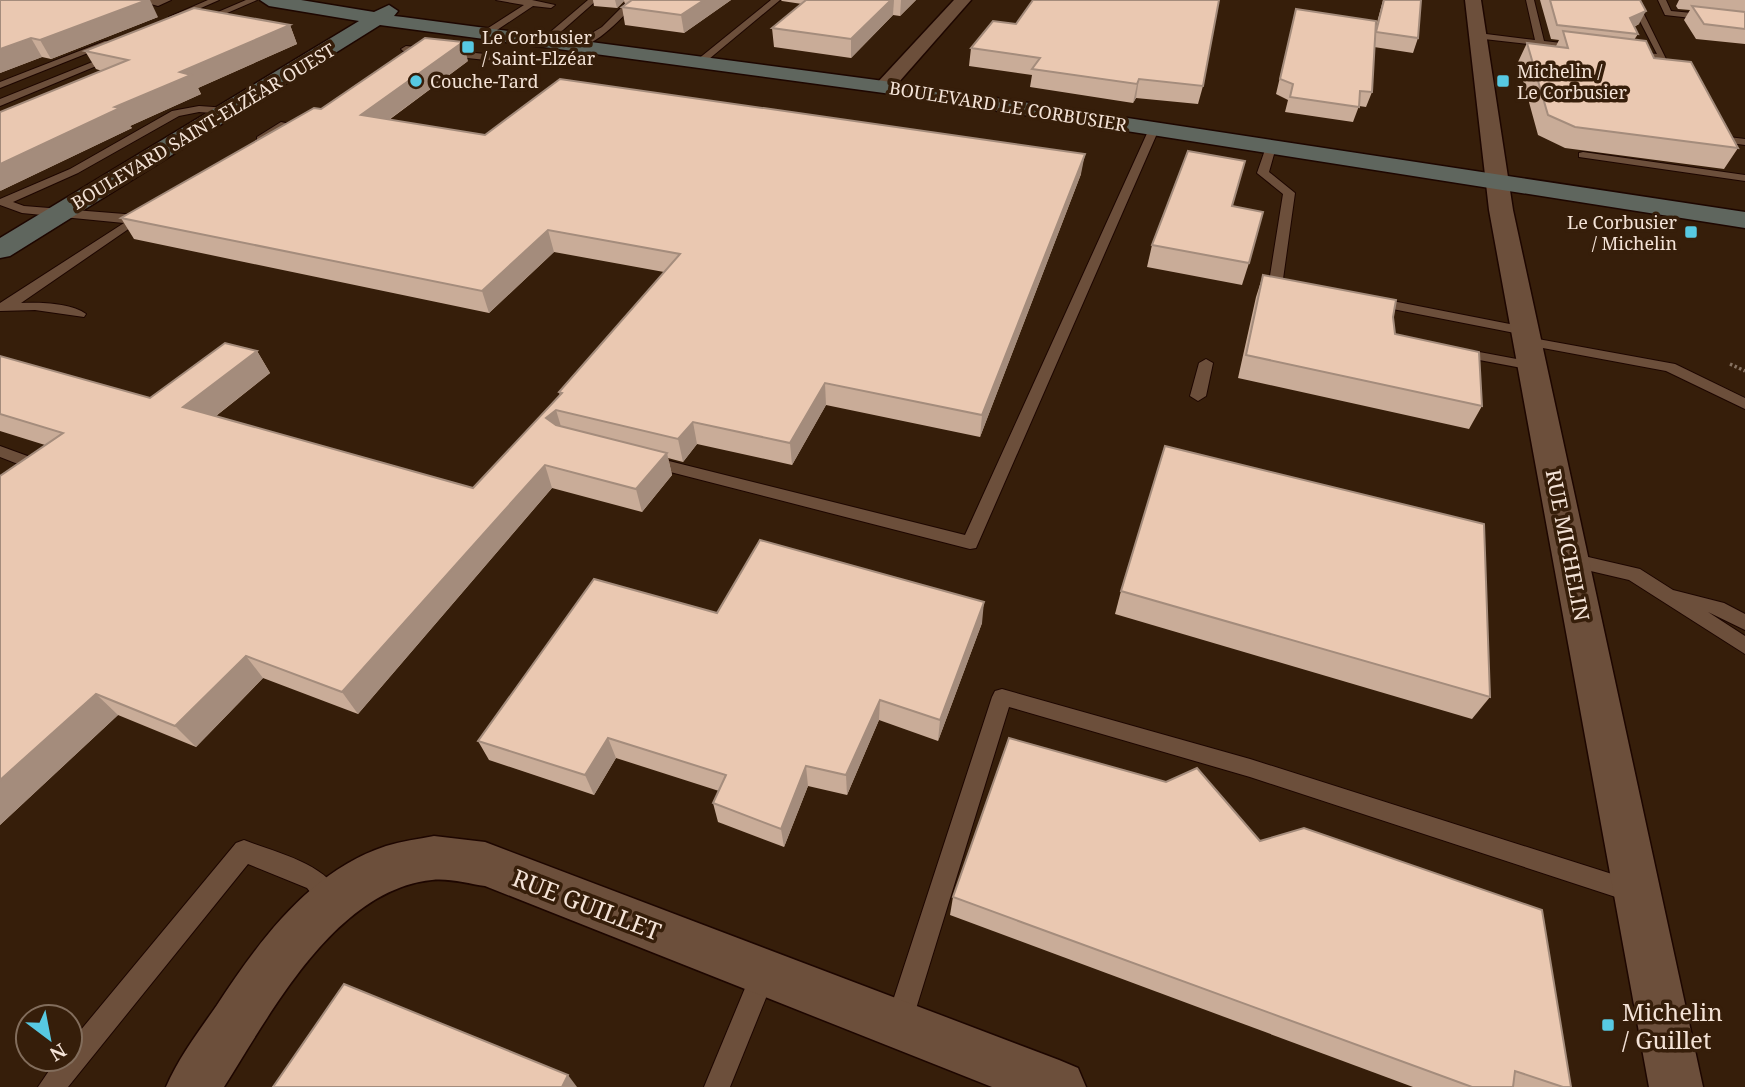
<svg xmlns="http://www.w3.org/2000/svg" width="1745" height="1087" font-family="'Noto Serif',serif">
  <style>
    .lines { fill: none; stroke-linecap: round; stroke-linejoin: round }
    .lane-casing { stroke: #1d0600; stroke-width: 2 }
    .street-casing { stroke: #1d0600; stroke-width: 3 }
    .secondary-casing { stroke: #1d0600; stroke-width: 3 }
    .path { stroke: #877261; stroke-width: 3.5; stroke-dasharray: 2.5 2.5; stroke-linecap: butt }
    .lane { fill: #6c4f3b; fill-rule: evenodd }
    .street { fill: #6c4f3b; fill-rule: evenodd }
    .secondary { fill: #5f665e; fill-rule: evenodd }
    .wall { fill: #c9ac98 }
    .shaded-wall { fill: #a48c7c }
    .building { fill: #eac8b1; stroke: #a48c7c; stroke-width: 2 }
    .poi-dot { fill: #57c9e2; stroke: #361e0a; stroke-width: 2.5 }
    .labels { text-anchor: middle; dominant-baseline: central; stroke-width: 7; stroke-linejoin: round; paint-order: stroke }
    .far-poi-label { font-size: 18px; fill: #f4e3d7; stroke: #361e0a; text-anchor: start }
    .far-street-label { font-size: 18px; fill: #f4e3d7; stroke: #361e0a }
    .street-label { font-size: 21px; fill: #f4e3d7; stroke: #361e0a }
    .near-street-label { font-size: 24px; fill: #f4e3d7; stroke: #361e0a }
    .near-poi-label { font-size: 24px; fill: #f4e3d7; stroke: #361e0a; text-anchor: start }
  </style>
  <rect width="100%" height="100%" fill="#361e0a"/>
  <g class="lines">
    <defs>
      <g id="lane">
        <polygon points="136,0 171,0 158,6"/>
        <polygon points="208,0 219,0 176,19 169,17"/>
        <polygon points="246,0 257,0 204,23 197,21"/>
        <polygon points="496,0 532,0 555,5 551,8 533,6 488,36 482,36 482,32 524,5"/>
        <polygon points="588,0 597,0 547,44 541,44 541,40"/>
        <path d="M629,0H638C625,15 594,49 574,48V44L602,27Z"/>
        <polygon points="771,0 780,0 703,64 697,64 697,60"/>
        <polygon points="1526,0 1534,0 1544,41 1579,45 1582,46 1582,50 1475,38 1478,33 1535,40"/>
        <polygon points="1629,0 1637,0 1666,59 1626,54 1631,51 1657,54"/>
        <polygon points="1658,0 1666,0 1671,11 1745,18 1745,24 1665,15"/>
        <polygon points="105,41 113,43 0,88 0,82"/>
        <polygon points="406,46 495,55 500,58 495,61 403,51 401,49"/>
        <polygon points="110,55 118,57 0,106 0,99"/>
        <path d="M199,106L228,108L233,111L228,114L199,112L179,116L78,173L13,202L24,206L137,215L143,219L21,303C39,302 72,303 86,314L84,317L35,310L0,311V303L124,223L22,213L0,205V199L70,169L172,111Z"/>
        <polygon points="281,122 290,124 265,141 257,141 257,137"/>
        <polygon points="1154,126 1159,129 976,548 970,549 643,465 641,461 643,457 649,456 965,535 1149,129"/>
        <polygon points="1720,136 1745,139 1745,145 1716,141 1715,139"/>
        <polygon points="1271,144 1276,147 1269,172 1295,193 1283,279 1298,282 1298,288 1276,286 1269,282 1283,194 1257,173 1266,147"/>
        <polygon points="1583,152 1745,175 1745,181 1579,157 1579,153"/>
        <polygon points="1372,297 1525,327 1532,331 1525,335 1367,304 1365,301"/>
        <polygon points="1527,337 1675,364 1745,398 1745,409 1666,371 1522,344 1522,338"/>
        <polygon points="1474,351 1532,362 1539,366 1532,370 1474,359 1455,360 1448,356 1455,352"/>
        <polygon points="1206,359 1213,363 1206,396 1198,401 1190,396 1199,363"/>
        <polygon points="0,446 52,465 54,469 46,475 0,457"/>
        <polygon points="1571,553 1640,569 1673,590 1724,603 1745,614 1745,630 1708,612 1745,636 1745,654 1629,580 1565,565 1562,560 1565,555"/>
        <polygon points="1002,689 1250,759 1634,881 1642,884 1646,892 1642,900 1634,903 1250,777 1009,707 911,1025 907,1034 898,1038 889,1034 885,1025 992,697 995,691"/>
        <path d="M244,840C279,854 328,863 344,901L340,909L332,913L324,909L307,888L248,864L68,1087H38L57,1059H70V1043L236,843Z"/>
        <polygon points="764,961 773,964 776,973 730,1087 704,1087 755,964"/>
      </g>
      <g id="street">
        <polygon points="954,0 971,0 891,91 877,91 874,87 877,83"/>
        <polygon points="1465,0 1481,0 1513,210 1703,1087 1649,1087 1489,210"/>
        <path d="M434,836L485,842L1059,1060L1078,1068L1086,1087H992L485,886C469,884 449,878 432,880C335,890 271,1013 224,1087H166C179,1057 199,1031 217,1005C259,941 310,871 386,846C402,841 418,839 434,836Z"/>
      </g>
      <polygon id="secondary" points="260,0 301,0 374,12 389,5 398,11 394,16 403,17 884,81 1745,212 1745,228 884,93 380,25 10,256 0,258 0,238 359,21 269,6"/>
    </defs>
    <!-- lane casing -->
    <use href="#lane" class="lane-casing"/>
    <!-- street casing -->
    <use href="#street" class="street-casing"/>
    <!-- secondary casing -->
    <use href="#secondary" class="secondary-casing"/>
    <!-- path -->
    <polyline class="path" points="1730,364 1745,371"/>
    <!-- lane -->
    <use href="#lane" class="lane"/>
    <!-- street -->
    <use href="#street" class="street"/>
    <!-- secondary -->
    <use href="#secondary" class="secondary"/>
  </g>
  <!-- wall -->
  <g class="wall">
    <polygon points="0,0 158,17 51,59 42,57 0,73"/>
    <polygon points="593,0 731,0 684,33 625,25 622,7 625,4 624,1 617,8 594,6"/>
    <polygon points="781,0 916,0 900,16 893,15 851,58 774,47 772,28 802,4 782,1"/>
    <polygon points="1383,0 1421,0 1418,38 1413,53 1374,47 1372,92 1366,107 1359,106 1353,122 1285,112 1288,100 1276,94 1296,9 1375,30"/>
    <polygon points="1540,0 1640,0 1639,24 1634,27 1638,34 1634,40 1654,58 1738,148 1724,169 1565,148 1538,135 1518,62 1527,43 1556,46 1559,40 1551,39"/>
    <polygon points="1679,0 1745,0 1745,44 1696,39 1684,20 1690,10 1678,9 1676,6"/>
    <polygon points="993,21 1203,86 1198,104 1136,98 1133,103 1030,87 1032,75 969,66 971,48"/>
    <polygon points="290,25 297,44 198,88 201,94 130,126 132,128 0,191 102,71 96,69 85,51"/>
    <polygon points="468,61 389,120 485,135 1081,174 980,437 826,405 792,465 697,444 683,462 668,458 672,475 642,512 552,488 358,714 263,678 196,747 118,715 0,825 45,445 0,431 0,356 150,398 257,351 270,373 216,416 473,488 560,395 559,392 664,272 554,252 489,313 134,239 121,218 321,109"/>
    <polygon points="1232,206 1249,263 1242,285 1147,267 1152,245"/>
    <polygon points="1263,275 1393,317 1395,334 1482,406 1469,429 1238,378 1256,297"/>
    <polygon points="1121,591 1490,697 1472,719 1115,614"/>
    <polygon points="717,613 982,623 938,741 879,720 847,795 808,786 784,847 718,822 713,803 719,791 616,758 594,795 489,760 478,741"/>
    <polygon points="1260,841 1571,1087 1413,1087 950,915 953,897"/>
  </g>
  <!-- shaded-wall -->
  <g class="shaded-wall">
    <polygon points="147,0 150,0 158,17 51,59 40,40"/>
    <polygon points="615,0 624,0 624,1 617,8"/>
    <polygon points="704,0 731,0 684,33 681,15"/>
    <polygon points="891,0 894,0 893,15 851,58 851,39"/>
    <polygon points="901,0 916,0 900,16"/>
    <polygon points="1646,11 1639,24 1623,32 1630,18"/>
    <polygon points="290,25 297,44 198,88 201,94 130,126 132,128 0,191 0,164 115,107 180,72"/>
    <polygon points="31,38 42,57 0,73 0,49"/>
    <polygon points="463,42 468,61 368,135 361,115"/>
    <polygon points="1139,79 1136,98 1133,103 1137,84"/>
    <polygon points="1085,154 1081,174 980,437 982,415"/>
    <polygon points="548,230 554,252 489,313 482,291"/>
    <polygon points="257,351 270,373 198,430 183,407"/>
    <polygon points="825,383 826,405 792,465 790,443"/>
    <polygon points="556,410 563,433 546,418"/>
    <polygon points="693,422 697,444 683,462 678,439"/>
    <polygon points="667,453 672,475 642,512 636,489"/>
    <polygon points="545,465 552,488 358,714 342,692"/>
    <polygon points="984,602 982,623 938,741 940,720"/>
    <polygon points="246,656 263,678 196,747 175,726"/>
    <polygon points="96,694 118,715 0,825 0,780"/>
    <polygon points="880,700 879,720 847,795 846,775"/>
    <polygon points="608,738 616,758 594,795 585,775"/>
    <polygon points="806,766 808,786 784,847 781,829"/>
    <polygon points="568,1075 577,1087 562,1087"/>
  </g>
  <!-- building -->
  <g class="building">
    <polygon points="0,0 147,0 40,40 31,38 0,49"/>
    <polygon points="632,0 704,0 681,15 622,7"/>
    <polygon points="806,0 891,0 851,39 772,28"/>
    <polygon points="1033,0 1219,0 1203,86 1139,79 1137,84 1032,69 1040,58 971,48 993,21 1016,24"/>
    <polygon points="1384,0 1421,0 1418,38 1376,32"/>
    <polygon points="1550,0 1640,0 1646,11 1630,18 1638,34 1557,25"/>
    <polygon points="1692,6 1745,12 1745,29 1704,24"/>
    <polygon points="194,8 290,25 180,72 191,75 115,107 120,108 0,164 0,112 128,60 85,51"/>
    <polygon points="1296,9 1376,21 1372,92 1360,91 1359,107 1290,97 1293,84 1280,79"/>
    <polygon points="1563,31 1646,41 1654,58 1691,62 1738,148 1575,127 1548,115 1527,43 1568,48"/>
    <polygon points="425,38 463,42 361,115 485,135 560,79 1085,154 982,415 825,383 790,443 693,422 678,439 556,410 546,418 556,425 667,453 636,489 545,465 342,692 246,656 175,726 96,694 0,780 0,476 63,433 0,414 0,356 150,398 225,343 257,351 183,407 473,488 562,393 559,392 680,254 548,230 482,291 121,218 314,108 321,109"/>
    <polygon points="1188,151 1245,161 1232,206 1263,212 1249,263 1152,245"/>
    <polygon points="1263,275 1396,300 1393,317 1395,334 1479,352 1482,406 1246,355"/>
    <polygon points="1165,446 1484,524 1490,697 1121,591"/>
    <polygon points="760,540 984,602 940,720 880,700 846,775 806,766 781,829 713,803 726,775 608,738 585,775 478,741 594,579 717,613"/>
    <polygon points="1009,738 1166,782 1197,768 1260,841 1304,828 1542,910 1571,1087 1563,1087 1515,1071 1513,1087 1472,1087 953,897"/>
    <polygon points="344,984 568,1075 562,1087 273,1087"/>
  </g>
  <!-- markers -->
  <g class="poi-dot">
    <rect x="461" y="40" width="14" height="14" rx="3.5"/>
    <circle cx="416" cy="81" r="7"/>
    <rect x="1496" y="74" width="14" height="14" rx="3.5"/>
    <rect x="1684" y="225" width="14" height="14" rx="3.5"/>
    <rect x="1601" y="1018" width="14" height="14" rx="3.5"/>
  </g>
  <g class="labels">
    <!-- far-poi labels -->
    <g class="far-poi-label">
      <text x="482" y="37">Le Corbusier<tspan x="482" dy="21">/ Saint-Elzéar</tspan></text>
      <text x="1517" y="71">Michelin /<tspan x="1517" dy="21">Le Corbusier</tspan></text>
      <text x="430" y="81">Couche-Tard</text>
      <text x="1677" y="222" text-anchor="end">Le Corbusier<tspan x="1677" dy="21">/ Michelin</tspan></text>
    </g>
    <!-- far-street labels -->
    <g class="far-street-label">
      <text transform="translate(1008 106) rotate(9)">BOULEVARD LE CORBUSIER</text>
      <text transform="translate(203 126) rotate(-31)">BOULEVARD SAINT-ELZÉAR OUEST</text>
    </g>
    <!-- street labels -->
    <g class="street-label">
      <text transform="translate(1568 545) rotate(79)">RUE MICHELIN</text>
    </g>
    <!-- near-street labels -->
    <g class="near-street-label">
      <text transform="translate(587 904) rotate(21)">RUE GUILLET</text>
    </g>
    <!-- near-poi labels -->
    <g class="near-poi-label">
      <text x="1622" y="1011">Michelin<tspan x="1622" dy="28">/ Guillet</tspan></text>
    </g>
  </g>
  <!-- north arrow -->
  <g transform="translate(49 1038) rotate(148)"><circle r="33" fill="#361e0a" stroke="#826d5c" stroke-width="2"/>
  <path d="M0-5L12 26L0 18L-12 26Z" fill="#57c9e2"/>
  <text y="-10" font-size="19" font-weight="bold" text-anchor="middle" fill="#f4e3d7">N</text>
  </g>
</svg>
